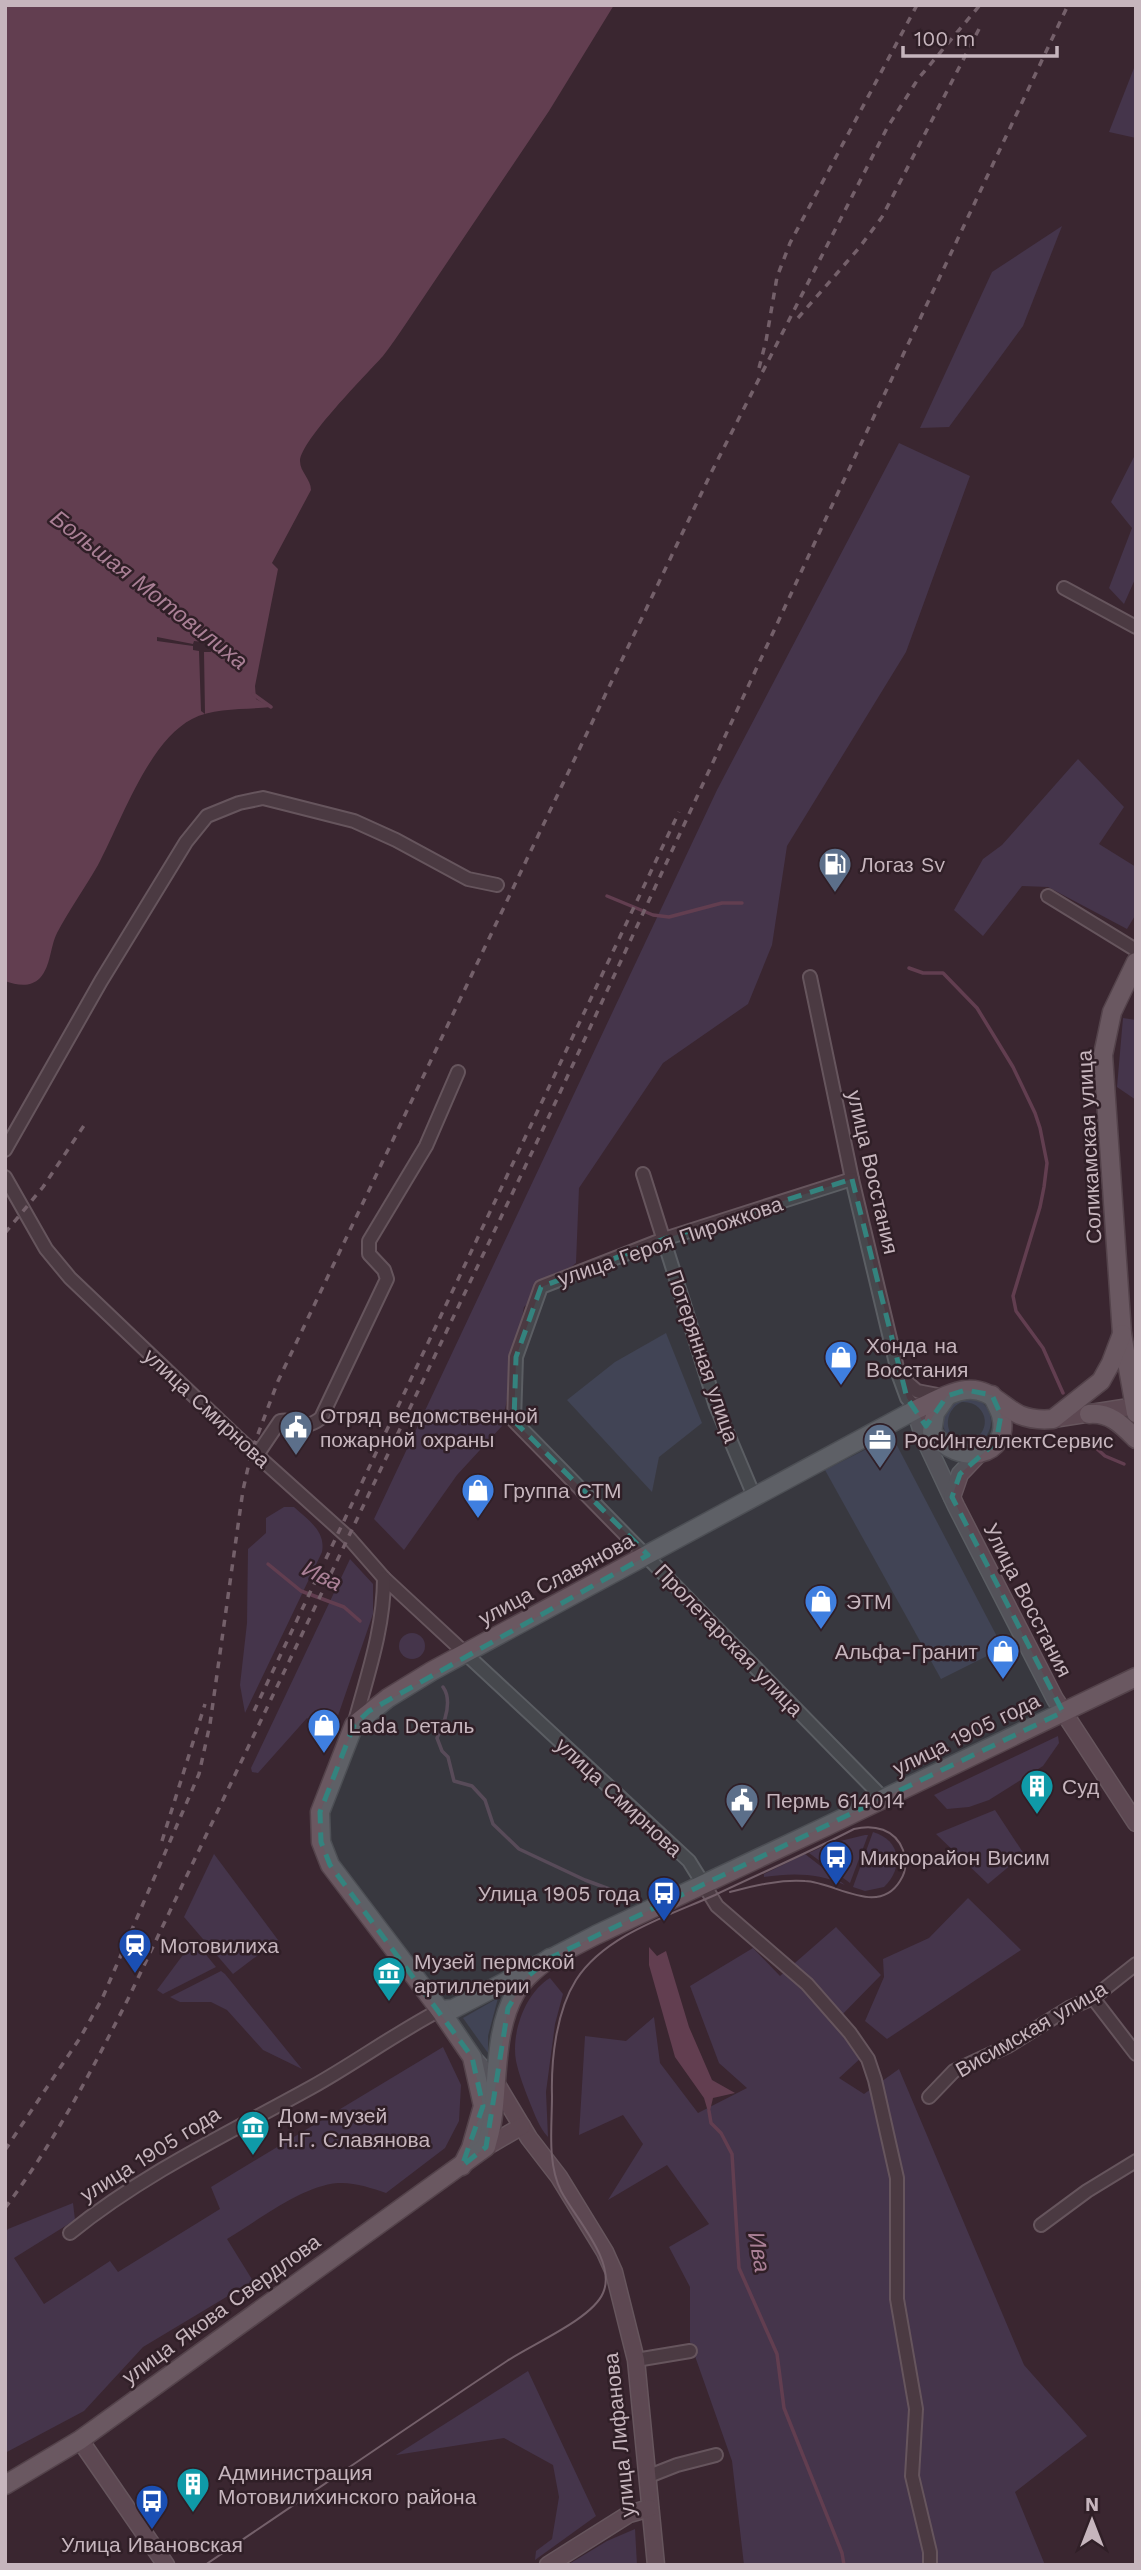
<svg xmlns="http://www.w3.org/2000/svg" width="1141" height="2570" font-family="'Work Sans',sans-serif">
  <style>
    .green { fill: #45354b; fill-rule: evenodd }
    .water { fill: #623e50 }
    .pier { fill: #3a2630 }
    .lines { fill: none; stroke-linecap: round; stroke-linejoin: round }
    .stream { stroke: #623e50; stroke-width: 3.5 }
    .street-casing { stroke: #66555d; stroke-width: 16 }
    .secondary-casing { stroke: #66555d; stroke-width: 19 }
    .primary-casing { stroke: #54434b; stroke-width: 21 }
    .street { stroke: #4b3a42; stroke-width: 12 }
    .secondary { stroke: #5d4852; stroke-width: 16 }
    .primary { stroke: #6a5861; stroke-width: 18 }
    .tram { stroke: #74606a; stroke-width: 2 }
    .rail { stroke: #74606a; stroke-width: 3.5; stroke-dasharray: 7 7; stroke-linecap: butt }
    .marked { fill: #34837e; fill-opacity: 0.2; stroke: #34837e; stroke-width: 5; stroke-dasharray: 14 9; stroke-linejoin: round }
    .labels { text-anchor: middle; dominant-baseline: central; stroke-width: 5; stroke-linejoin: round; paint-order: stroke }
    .poi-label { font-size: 21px; fill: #c6b5bd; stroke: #301f27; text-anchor: start }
    .street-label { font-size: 21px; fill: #c6b5bd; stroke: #301f27 }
    .water-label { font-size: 23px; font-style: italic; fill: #aa8096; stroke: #301f27 }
  </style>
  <rect width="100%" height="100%" fill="#3a2630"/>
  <!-- green -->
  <g class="green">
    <polygon points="1136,63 1136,138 1109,132"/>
    <polygon points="1062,226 1023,326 949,427 920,428 992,272"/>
    <polygon points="899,443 970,476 906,652 787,846 772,945 748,1004 663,1063 579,1188 576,1263 524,1307 502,1426 457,1475 404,1550 374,1519 717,790"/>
    <polygon points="1136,453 1136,577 1124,604 1109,588 1132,528 1111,502"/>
    <polygon points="1078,759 1124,807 1099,844 1136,867 1136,914 1127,929 1048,887 1022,886 983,936 954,910 983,859 1002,845"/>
    <polygon points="1123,1018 1136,1020 1136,1100 1117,1087"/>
    <polygon points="666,1333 702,1423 659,1457 652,1492 567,1400 615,1362"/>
    <path d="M973,1397C1006,1411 989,1455 959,1443C954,1441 949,1439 946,1433C940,1422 944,1405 956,1400C961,1398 968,1398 973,1397ZM962,1402C990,1401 993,1438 967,1440C943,1442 942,1410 962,1402Z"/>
    <polygon points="892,1436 1003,1648 941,1679 825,1470"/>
    <path d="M284,1507H294C308,1520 326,1531 322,1552L245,1713L240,1685L247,1623L248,1549L266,1533V1518Z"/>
    <polygon points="350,1559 373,1584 373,1614 331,1736 307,1718 258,1773 252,1772 251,1768"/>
    <circle cx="412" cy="1646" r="13"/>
    <polygon points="1058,1736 1059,1743 1043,1766 989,1800 969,1807 947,1809 934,1795"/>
    <polygon points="995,1810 1024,1854 988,1884 936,1834"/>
    <path d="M873,1832C901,1840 904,1868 884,1887L865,1891L853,1887Z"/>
    <polygon points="865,1835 868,1835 850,1883 809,1853 828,1844"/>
    <polygon points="214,1854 278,1940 233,1974 184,1917"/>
    <path d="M805,1854L845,1885C817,1873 794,1873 764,1877V1874Z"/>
    <polygon points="968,1898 1021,1950 887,2039 865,2021 884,1977 883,1959 929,1938"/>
    <polygon points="836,1927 881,1975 834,2023 862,2057 839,2078 864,2094 899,2069 1024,2365 1087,2436 1015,2492 1045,2565 744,2565 732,2461 690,2342 690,2287 669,2247 709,2224 667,2165 608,2200 643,2144 623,2115 579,2135 585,2036 626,2041 654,2017 660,2063 698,2113 747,2088 719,2063 690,1986 753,1948 780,1976"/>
    <polygon points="194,1940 216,1967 163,1994 157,1990"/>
    <polygon points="221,1971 225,1974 302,2069 263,2050 227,2010 211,2002 180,2002 170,1997"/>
    <path d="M550,1978L563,1994L555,2024L546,2092L548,2137C539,2127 535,2115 530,2103C525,2090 519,2075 516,2061C511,2033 525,1993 550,1978Z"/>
    <polygon points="498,1998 488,2036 488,2053 463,2018"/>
    <path d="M443,2047L461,2085L459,2121L445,2148L386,2193C372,2188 354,2182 338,2183C301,2186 259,2220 227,2239L253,2281L143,2347L84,2411L5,2453V2233L8,2229L73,2203L75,2220L14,2258L44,2304L110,2261L118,2272L220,2209L211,2187Z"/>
    <polygon points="528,2371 596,2516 535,2560 536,2551 552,2539 559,2497 553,2465 504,2438 396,2455"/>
    <polygon points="635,2529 637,2565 569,2564 607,2541"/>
  </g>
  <!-- water -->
  <g class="water">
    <path d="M5,5H614L549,111L405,325C398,335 391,346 383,356C367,374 301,440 300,461C300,472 311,479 311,490L272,563L278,569L255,686L256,699L271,707C246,710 214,707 192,719C148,742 121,822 98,865C85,888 69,910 57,933C50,947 51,966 40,978C30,988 17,985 5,981Z"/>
    <polygon points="649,1947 657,1956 666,1951 689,2027 712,2080 735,2093 713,2098 709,2115 704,2098 675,2057 649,1965"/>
  </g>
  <!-- pier -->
  <polygon class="pier" points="157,637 193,644 194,641 212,643 211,652 204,652 205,714 201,711 199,651 193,650 193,646 157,641"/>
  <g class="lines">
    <!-- stream -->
    <g class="stream">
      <polyline points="253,694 271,707"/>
      <polyline points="607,896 653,915 669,917 722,903 742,903"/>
      <polyline points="909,968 923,973 943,973 977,1008 1013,1067 1035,1113 1040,1128 1047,1163 1044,1187 1040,1207 1013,1296 1016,1311 1043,1348 1063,1393"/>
      <polyline points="1086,1439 1105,1456 1124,1464"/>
      <polyline points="268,1564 301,1591 344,1607 360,1621"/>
      <path d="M443,1687C453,1701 444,1724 437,1738L442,1751L448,1757L454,1781L472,1786L485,1800L493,1824L519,1849L585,1880L620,1893"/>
      <polyline points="709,2111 711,2123 721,2133 732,2154 739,2268 777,2354 784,2408 842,2553 844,2565"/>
    </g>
    <defs>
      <g id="street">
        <polyline points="1064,588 1136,627"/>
        <polyline points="1048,896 1136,950"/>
        <polyline points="810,977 852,1179 899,1376 907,1398 921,1415"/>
        <polyline points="5,1150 101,981 186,842 207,816 239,803 263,798 287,804 354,821 396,840 468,879 497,885"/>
        <polyline points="643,1174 716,1406 754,1496"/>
        <polyline points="5,1177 46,1249 70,1278 239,1439 349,1538 384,1578 689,1861 717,1906 807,1984 850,2033 868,2059 875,2080 897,2178 897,2299 916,2409 912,2476 930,2552 930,2565"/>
        <polyline points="852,1179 664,1239 541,1287 516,1357 514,1421 884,1799"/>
        <polyline points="901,1377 917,1391 943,1396"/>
        <path d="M257,1455L280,1421C298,1417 302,1433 321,1418L387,1279L384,1270L369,1254V1241L426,1146L458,1072"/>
        <path d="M354,1725C367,1676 384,1629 384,1578"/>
        <polyline points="1093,1998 1136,2054"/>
        <polyline points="929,2097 954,2071 1008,2046 1069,2008 1093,1998 1136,1964"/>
        <polyline points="1041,2225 1087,2191 1136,2161"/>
        <path d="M70,2233C144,2173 229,2133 312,2087C355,2063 396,2033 440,2010"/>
        <polyline points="636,2360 690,2351"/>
        <polyline points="649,2476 677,2465 716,2455"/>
      </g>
      <g id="secondary">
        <polyline points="915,1410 924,1438 956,1506 1055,1699 1136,1823"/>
        <polyline points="1053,1419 1136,1406"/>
        <polyline points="952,1497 960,1474 979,1454"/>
        <polyline points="472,2057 496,2083 529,2138 559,2177 605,2252 614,2272 636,2360 656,2565"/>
        <polyline points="486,2147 522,2126"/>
        <polyline points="80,2440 166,2565"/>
        <polyline points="548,2565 629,2514 650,2508"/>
      </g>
      <g id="primary">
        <polyline points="1136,962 1112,1012 1103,1055 1122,1334 1136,1413"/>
        <path d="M947,1396L935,1413L932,1432C958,1468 1012,1457 1001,1415C999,1408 995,1402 992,1395"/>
        <path d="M1089,1414C1110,1412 1122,1425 1136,1439"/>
        <polyline points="440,2010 453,2009 596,1935 827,1826 1136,1677"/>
        <path d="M462,2166L471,2148L483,2106L472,2057L440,2010L330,1865L321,1842L320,1812L354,1725L388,1698L432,1671L915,1410C931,1403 949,1392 966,1390C989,1387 1002,1407 1020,1415C1030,1419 1043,1420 1053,1419L1101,1381L1111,1363L1122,1334"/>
        <path d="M5,2485L80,2440L486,2147C489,2136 492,2126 493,2115C498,2075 495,2028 516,1992C524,1978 537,1968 550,1958"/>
      </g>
    </defs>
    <!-- street casing -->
    <use href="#street" class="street-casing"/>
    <!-- secondary casing -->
    <use href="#secondary" class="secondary-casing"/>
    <!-- primary casing -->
    <use href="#primary" class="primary-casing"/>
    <!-- street -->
    <use href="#street" class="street"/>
    <!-- secondary -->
    <use href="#secondary" class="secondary"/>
    <!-- primary -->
    <use href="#primary" class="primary"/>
    <!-- tram -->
    <path class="tram" d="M205,2565C306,2497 406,2428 507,2361C532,2344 592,2319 603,2293C617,2262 575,2218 561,2191C547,2163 552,2127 552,2096C551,2060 556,2012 576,1980C605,1935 668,1916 715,1895C761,1873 808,1853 854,1829C874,1824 895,1829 903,1850C907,1861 906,1872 900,1881C878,1917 835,1882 805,1881C780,1879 754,1886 730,1892"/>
    <!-- rail -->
    <g class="rail">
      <polyline points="798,318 859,248 882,217 979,29"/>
      <polyline points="759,368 766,341 777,277 790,243 917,5"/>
      <polyline points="5,1233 43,1187 87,1121"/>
      <polyline points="254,1711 679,812"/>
      <polyline points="162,1841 205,1704"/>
      <polyline points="5,2150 80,2038 102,1999 199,1774 210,1724 243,1490 252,1450 278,1381 712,471 887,128 918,79 980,5"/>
      <path d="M5,2208C54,2143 91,2072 128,1999L544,1127L828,514L1068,5"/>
    </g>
  </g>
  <!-- marked area -->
  <path class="marked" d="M852,1179L907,1398L926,1426L947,1396L966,1390L992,1395L1001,1415L996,1442L960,1474L952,1497L1063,1712L550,1958L527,1977L508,2008L486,2147L462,2166L483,2106L472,2057L330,1865L321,1842L320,1812L354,1725L369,1711L648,1555L514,1421L516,1357L541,1287L664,1239Z"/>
  <!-- icons -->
  <defs>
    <symbol id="fuel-pin" viewBox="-11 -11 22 30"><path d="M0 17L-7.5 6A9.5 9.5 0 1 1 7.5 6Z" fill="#5c6f8a" stroke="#301f27"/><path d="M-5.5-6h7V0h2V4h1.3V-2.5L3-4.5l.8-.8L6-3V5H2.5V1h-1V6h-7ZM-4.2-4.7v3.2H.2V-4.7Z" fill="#fff"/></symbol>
    <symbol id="shop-pin" viewBox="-11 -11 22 30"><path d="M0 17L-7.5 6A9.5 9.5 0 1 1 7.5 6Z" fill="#3f7fe0" stroke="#301f27"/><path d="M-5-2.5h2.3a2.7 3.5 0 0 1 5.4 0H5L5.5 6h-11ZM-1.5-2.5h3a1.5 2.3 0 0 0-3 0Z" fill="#fff"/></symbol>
    <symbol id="civic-pin" viewBox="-11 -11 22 30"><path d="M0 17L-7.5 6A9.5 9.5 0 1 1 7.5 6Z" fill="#5c6f8a" stroke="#301f27"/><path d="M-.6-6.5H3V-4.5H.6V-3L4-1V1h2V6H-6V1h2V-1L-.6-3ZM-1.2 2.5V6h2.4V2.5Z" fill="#fff"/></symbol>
    <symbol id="office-pin" viewBox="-11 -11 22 30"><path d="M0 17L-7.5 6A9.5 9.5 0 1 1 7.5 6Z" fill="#5c6f8a" stroke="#301f27"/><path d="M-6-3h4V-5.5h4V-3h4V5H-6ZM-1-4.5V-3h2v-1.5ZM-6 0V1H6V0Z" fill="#fff"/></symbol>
    <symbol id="building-pin" viewBox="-11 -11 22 30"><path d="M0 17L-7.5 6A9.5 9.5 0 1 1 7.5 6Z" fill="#0f9aa8" stroke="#301f27"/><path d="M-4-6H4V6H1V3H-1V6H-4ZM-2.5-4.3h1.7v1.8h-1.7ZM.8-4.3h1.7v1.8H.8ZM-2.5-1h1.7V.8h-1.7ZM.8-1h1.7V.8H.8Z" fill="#fff"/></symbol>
    <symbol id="bus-pin" viewBox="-11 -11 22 30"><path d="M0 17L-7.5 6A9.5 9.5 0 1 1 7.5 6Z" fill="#1a4fb4" stroke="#301f27"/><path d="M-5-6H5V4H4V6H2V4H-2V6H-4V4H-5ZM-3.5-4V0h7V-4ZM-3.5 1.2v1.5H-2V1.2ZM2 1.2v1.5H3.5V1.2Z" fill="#fff"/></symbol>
    <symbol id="station-pin" viewBox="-11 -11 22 30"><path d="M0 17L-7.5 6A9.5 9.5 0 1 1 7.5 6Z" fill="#1a4fb4" stroke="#301f27"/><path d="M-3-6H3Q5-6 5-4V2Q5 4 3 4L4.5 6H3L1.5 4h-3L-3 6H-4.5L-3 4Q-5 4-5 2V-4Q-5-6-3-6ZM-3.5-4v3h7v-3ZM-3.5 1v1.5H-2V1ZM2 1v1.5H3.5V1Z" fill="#fff"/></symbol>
    <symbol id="museum-pin" viewBox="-11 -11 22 30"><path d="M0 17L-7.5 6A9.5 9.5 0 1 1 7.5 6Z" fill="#0f9aa8" stroke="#301f27"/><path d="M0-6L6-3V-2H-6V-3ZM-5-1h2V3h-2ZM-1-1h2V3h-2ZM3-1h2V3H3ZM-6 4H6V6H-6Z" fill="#fff"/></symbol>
  </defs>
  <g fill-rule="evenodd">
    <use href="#fuel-pin" x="816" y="845" width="38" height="52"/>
    <use href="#shop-pin" x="822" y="1338" width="38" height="52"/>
    <use href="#civic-pin" x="277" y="1408" width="38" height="52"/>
    <use href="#office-pin" x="861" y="1421" width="38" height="52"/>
    <use href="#shop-pin" x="459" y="1471" width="38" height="52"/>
    <use href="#shop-pin" x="802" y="1582" width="38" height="52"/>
    <use href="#shop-pin" x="984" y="1632" width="38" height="52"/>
    <use href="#shop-pin" x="305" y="1706" width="38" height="52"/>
    <use href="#building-pin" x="1018" y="1767" width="38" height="52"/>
    <use href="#civic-pin" x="723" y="1781" width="38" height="52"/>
    <use href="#bus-pin" x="817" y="1838" width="38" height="52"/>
    <use href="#bus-pin" x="645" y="1874" width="38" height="52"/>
    <use href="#station-pin" x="116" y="1926" width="38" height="52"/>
    <use href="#museum-pin" x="370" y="1954" width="38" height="52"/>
    <use href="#museum-pin" x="234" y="2108" width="38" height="52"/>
    <use href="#building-pin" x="174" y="2465" width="38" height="52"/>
    <use href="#bus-pin" x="133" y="2482" width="38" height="52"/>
  </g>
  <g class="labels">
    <!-- poi labels -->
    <g class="poi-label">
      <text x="860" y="864">Логаз Sv</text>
      <text x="866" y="1345">Хонда на<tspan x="866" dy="24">Восстания</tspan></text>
      <text x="320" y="1415">Отряд ведомственной<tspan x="320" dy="24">пожарной охраны</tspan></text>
      <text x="904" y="1440">РосИнтеллектСервис</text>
      <text x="503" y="1490">Группа СТМ</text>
      <text x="846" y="1601">ЭТМ</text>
      <text x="978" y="1651" text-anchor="end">Альфа-Гранит</text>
      <text x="348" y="1725">Lada Dеталь</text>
      <text x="1062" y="1786">Суд</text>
      <text x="766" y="1800">Пермь 614014</text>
      <text x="860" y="1857">Микрорайон Висим</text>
      <text x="640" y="1893" text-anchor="end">Улица 1905 года</text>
      <text x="160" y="1945">Мотовилиха</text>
      <text x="414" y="1961">Музей пермской<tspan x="414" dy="24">артиллерии</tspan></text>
      <text x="278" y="2115">Дом-музей<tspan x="278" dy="24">Н.Г. Славянова</tspan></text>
      <text x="218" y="2472">Администрация<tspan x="218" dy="24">Мотовилихинского района</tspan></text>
      <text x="152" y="2544" text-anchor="middle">Улица Ивановская</text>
    </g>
    <!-- street labels -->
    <g class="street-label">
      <text transform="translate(1089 1147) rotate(-93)">Соликамская улица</text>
      <text transform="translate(873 1172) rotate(77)">улица Восстания</text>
      <text transform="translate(670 1241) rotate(-19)">улица Героя Пирожкова</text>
      <text transform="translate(703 1356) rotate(71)">Потерянная улица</text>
      <text transform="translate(207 1408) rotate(43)">улица Смирнова</text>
      <text transform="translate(556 1579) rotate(-28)">улица Славянова</text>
      <text transform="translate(1028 1600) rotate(63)">Улица Восстания</text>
      <text transform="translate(729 1640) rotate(46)">Пролетарская улица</text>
      <text transform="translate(966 1734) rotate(-26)">улица 1905 года</text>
      <text transform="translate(619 1797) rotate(43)">улица Смирнова</text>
      <text transform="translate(1031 2029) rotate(-30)">Висимская улица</text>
      <text transform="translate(150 2154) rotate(-32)">улица 1905 года</text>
      <text transform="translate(221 2309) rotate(-36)">улица Якова Свердлова</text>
      <text transform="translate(619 2435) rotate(-96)">улица Лифанова</text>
    </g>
    <!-- water labels -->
    <g class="water-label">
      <text transform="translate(149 590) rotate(38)">Большая Мотовилиха</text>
      <text transform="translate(322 1576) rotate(26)">Ива</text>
      <text transform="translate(759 2252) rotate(80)">Ива</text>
    </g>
  </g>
  <!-- border -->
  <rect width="1141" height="2570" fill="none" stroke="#c6b5bd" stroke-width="14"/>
  <!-- north arrow -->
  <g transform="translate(1092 2521)" stroke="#301f27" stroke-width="5" paint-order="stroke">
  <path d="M0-5L12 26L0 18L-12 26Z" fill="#c6b5bd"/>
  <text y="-10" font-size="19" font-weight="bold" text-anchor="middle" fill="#c6b5bd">N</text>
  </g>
  <!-- scale -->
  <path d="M903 46v10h154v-10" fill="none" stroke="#c6b5bd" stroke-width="3.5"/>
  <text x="914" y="46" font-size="21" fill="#c6b5bd" stroke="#301f27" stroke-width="5" paint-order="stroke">100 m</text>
</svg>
